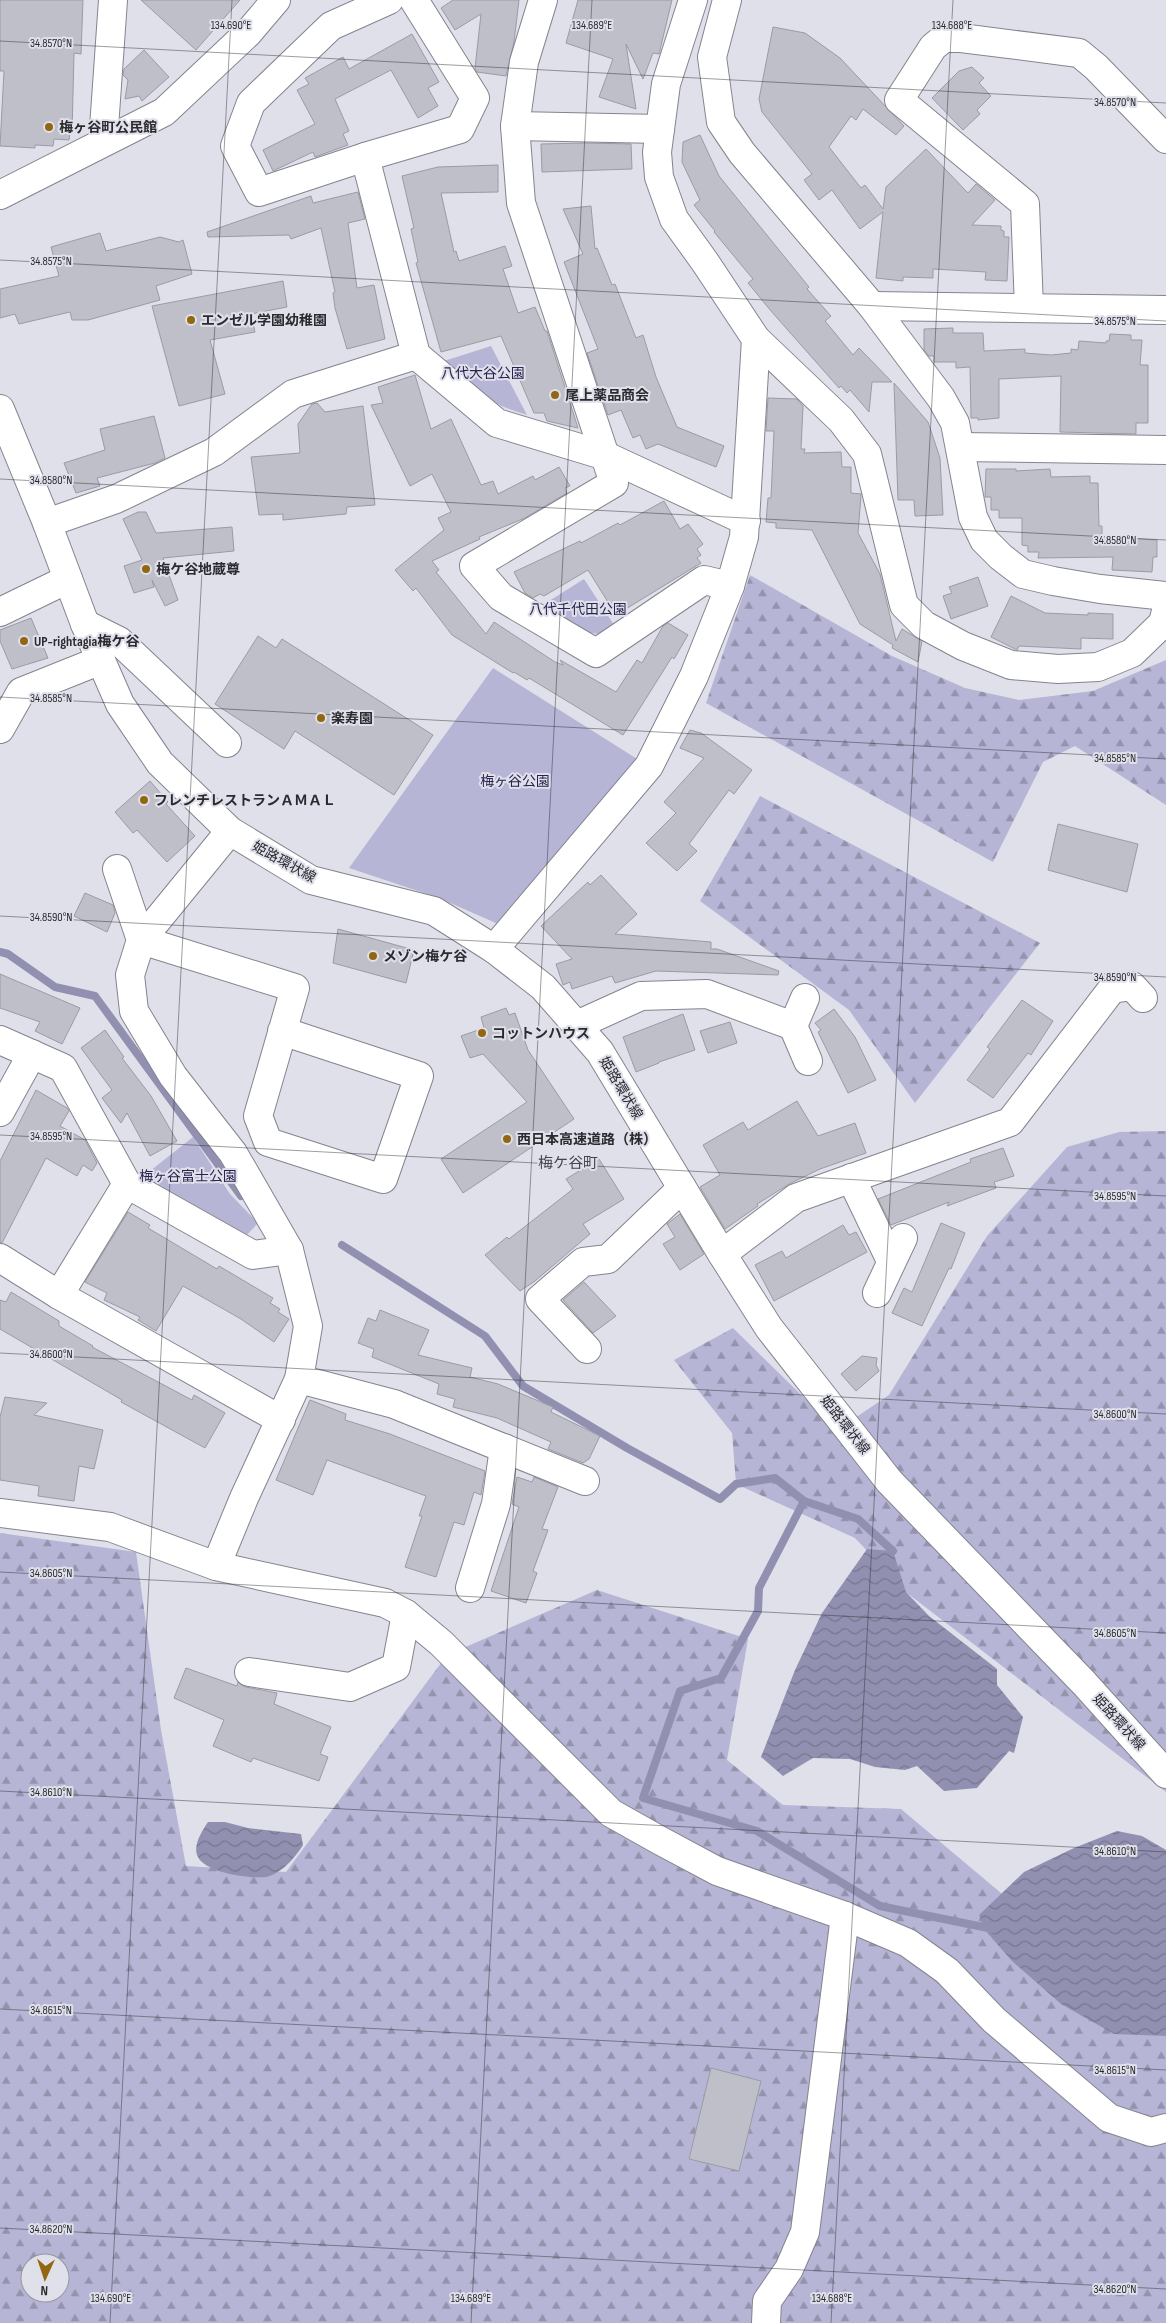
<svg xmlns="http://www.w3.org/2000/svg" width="1166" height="2323" font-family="'Sofia Sans Condensed','Noto Sans JP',sans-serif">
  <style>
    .forest { fill: url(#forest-firs); fill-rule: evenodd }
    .park { fill: #b6b5d6 }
    .water { fill: url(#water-waves) }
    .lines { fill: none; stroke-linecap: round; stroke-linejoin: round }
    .stream { stroke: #9190b1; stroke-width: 8 }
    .building { fill: #bfbfca; stroke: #9b9ba6 }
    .minor-casing { stroke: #84848f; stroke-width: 30 }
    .major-casing { stroke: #84848f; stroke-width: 30 }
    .minor { stroke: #fff; stroke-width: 28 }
    .major { stroke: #fff; stroke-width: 28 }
    .ticks { fill: none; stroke: #2a2a2f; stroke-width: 1; stroke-opacity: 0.45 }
    .poi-dot { fill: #936613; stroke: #e0e0eb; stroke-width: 2 }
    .labels { text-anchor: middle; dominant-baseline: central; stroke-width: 4; stroke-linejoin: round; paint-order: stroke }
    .poi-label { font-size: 14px; font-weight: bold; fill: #2a2a2f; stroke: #e0e0eb; text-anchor: start }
    .park-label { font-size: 14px; fill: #28234f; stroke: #e0e0eb }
    .street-label { font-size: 14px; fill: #2a2a2f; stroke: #e0e0eb }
    .neighbourhood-label { font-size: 15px; fill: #45454e; stroke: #e0e0eb }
    .ticks-label { font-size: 12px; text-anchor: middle; fill: #2a2a2f; stroke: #e0e0eb; stroke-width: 4; stroke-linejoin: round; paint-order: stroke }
  </style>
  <defs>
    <pattern id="forest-firs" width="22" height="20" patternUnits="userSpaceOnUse" patternTransform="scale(1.25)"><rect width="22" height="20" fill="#b6b5d6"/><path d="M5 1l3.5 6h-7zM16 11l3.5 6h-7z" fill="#9493ae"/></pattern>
    <pattern id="water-waves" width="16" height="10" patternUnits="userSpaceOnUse" patternTransform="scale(1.25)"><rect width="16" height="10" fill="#9190b1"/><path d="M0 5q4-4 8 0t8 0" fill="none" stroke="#777690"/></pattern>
  </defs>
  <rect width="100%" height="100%" fill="#e0e0eb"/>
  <!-- forest -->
  <g class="forest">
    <polygon points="750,575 892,656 965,688 1019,700 1093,691 1166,660 1166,805 1075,746 1043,762 993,862 706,703"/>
    <polygon points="760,796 1040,943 915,1103 849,1010 700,901"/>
    <polygon points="1166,1131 1166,1792 907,1593 855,1538 736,1484 732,1433 674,1360 733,1328 837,1430 889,1395 987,1236 1067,1147 1119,1132"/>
    <path d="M0,1533L136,1552L161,1730L186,1866L286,1872L447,1655L597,1590L748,1639L727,1760L783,1805L901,1809L1001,1893L1056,1982L1166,2016V2323H0ZM30,2263H60V2293H30Z"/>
  </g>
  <!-- park -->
  <g class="park">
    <path d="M491,346L527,415C485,402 475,392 444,361Z"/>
    <polygon points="584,579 614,625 600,634 573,631 538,608"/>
    <polygon points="493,668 642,762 498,924 439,898 349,868"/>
    <polygon points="193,1137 230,1194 258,1223 244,1238 154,1187 150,1171"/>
  </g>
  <!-- water -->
  <g class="water">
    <polygon points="867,1549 893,1551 906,1592 929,1616 997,1669 997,1685 1023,1717 1014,1753 1009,1751 977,1788 944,1791 917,1766 905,1770 875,1767 850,1759 813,1758 783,1776 761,1757 795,1670 822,1613"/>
    <path d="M208,1822H225L248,1828L301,1834L303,1845C295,1858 281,1874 266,1877C250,1879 206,1873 198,1857C192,1846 202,1831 208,1822Z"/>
    <polygon points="1117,1831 1142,1836 1166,1850 1166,2036 1114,2034 1061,2004 1012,1961 984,1929 979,1915 1024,1872 1074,1848"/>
  </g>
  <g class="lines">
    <!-- stream -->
    <g class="stream">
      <polyline points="0,952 8,954 55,987 95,996 241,1196"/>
      <polyline points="342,1245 485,1336 523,1386 627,1448 720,1499 736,1484 775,1478 804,1501 858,1519 893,1551"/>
      <polyline points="804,1501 759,1588 758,1611 721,1678 680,1691 643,1798 757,1831 880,1906 993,1929"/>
    </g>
  </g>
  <!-- building -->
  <g class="building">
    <polygon points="0,0 83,0 81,54 74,53 72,133 70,133 69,140 54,139 53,146 35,145 35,148 0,146 4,71 0,71"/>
    <polygon points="141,0 240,0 196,50"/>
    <polygon points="453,0 519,0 514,42 506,76 477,72 475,68 481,14 455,30 441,8"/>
    <polygon points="578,0 672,0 659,54 653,53 643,79 626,44 636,109 599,97 613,59 566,43"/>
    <polygon points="773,27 805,33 840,58 904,126 896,135 863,109 856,120 851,116 829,147 861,188 865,185 883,209 886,187 926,149 968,193 976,184 995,200 972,225 1001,226 1001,230 1004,231 1004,237 1009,237 1007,281 985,280 986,272 933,269 933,278 903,277 903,281 876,278 883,212 860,229 832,190 819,200 804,180 812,174 762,112 759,99"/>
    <polygon points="412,34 439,82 428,88 438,106 418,118 391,70 335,99 349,131 343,134 348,145 315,157 313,152 273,171 263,150 315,124 297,90 309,84 305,78 343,57 349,69"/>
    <polygon points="144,50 169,77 142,101 139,96 125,99 128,80 123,75 124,69"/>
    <polygon points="972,67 984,78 979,83 991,96 977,110 980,114 963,130 932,98 959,71"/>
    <polygon points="700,135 719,176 809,287 807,289 831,316 825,321 853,355 859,348 892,382 872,382 869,412 850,390 847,393 841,386 839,388 771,311 748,283 753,279 714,232 715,231 694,205 700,200 682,162 683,142"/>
    <polygon points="586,143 631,144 632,169 542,172 541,144"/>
    <polygon points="498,165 498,192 441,193 454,252 456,251 459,261 505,246 512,266 503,269 518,313 535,307 545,331 547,331 578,428 547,421 544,413 534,413 501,336 441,352 416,263 418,262 411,229 414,228 402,176 438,167"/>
    <polygon points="358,192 365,219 348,223 357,288 374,285 385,339 347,349 335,308 333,293 335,292 321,228 291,239 289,235 208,237 207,232 311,196 313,203"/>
    <polygon points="591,206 595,249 597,248 612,285 615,284 636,338 643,335 656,377 677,427 724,446 716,467 658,444 646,449 640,435 633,438 621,410 608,415 587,353 598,349 564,262 583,254 563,209"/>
    <polygon points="100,233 106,251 160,237 179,242 183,240 192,274 156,286 160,300 88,320 72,320 70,312 19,324 15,314 0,318 0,289 59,276 51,247"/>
    <polygon points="283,281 287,307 251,314 255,332 210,340 225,394 179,406 152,306"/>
    <polygon points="953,328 953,333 983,333 984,351 1025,349 1025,353 1051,355 1071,353 1071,349 1078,350 1079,341 1106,343 1106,341 1109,341 1110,334 1131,335 1131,340 1142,340 1140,365 1148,365 1148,423 1136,423 1136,434 1060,432 1061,376 999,379 999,418 978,420 978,418 971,418 970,367 956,368 956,362 934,362 934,356 929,356 924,350 924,329"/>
    <polygon points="415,375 431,429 451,419 481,485 493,481 498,494 533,476 535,480 559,467 570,486 565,488 567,493 525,518 479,537 480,539 432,561 439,570 436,572 486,634 494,622 555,662 563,665 560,660 616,692 637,660 642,663 663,626 668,623 688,635 674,659 672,657 623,735 529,678 527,680 514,672 513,673 452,635 416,588 413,591 395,570 444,530 438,518 451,512 432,474 410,486 371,405 383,403 378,387"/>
    <polygon points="894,383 928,422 940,458 943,515 915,516 914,500 898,500"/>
    <polygon points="768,398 797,399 803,406 801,449 805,449 804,453 841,452 842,467 851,467 851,493 861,494 861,496 858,533 880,574 896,641 902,629 922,641 918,662 892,648 893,645 860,624 812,530 776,528 776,523 766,522 768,498 771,498 774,431 766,431"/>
    <polygon points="317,403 325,412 363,406 375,505 347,507 346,514 283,520 283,514 259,515 251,457 300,453 298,424 312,404"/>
    <polygon points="154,416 165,458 155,463 97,478 100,486 76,493 64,463 105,450 100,429"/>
    <polygon points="986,469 1016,469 1016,471 1050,469 1051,477 1090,476 1090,483 1098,483 1099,526 1102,526 1102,537 1157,540 1157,557 1153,557 1152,572 1112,570 1113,557 1038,558 1039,552 1028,552 1028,546 1022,545 1022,518 999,518 999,510 991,510 991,497 985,497"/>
    <polygon points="664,501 680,529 688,524 703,544 697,549 701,555 697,558 701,563 616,615 588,570 544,596 540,594 533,598 525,593 514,572 580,541 581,543 618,523 620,525"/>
    <polygon points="138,512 146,512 156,533 232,527 234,551 163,558 178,600 165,606 152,580 154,587 134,593 124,566 142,560 123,519"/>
    <polygon points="978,577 988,606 951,619 943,596 952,593 949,587"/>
    <polygon points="1011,596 1045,613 1088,615 1088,613 1113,614 1113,639 1081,638 1081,649 1019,646 1017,650 991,637"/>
    <polygon points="31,618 48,658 12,669 0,641 0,630"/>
    <polygon points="258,636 276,648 282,639 433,735 394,795 295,731 284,749 215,704"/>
    <polygon points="690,730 701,733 752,770 734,794 729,790 689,844 697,851 677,871 646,843 676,813 664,802 704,758 680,748"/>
    <polygon points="150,781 168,802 166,804 195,836 167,862 137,830 133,833 115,812"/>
    <polygon points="1058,824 1138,844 1127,892 1048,870"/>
    <polygon points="601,875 637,914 615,934 711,942 711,949 717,949 779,971 778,975 656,971 615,983 612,976 572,989 570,982 563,985 556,964 572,959 541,926 588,882 590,885"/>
    <polygon points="85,893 113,905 115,913 107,932 74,916"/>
    <polygon points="338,929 414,950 406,983 333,963"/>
    <polygon points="0,974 80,1008 62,1044 35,1031 40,1022 0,1008"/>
    <polygon points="1022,1000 1053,1021 1031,1055 1028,1053 993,1098 967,1080 990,1049 987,1047"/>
    <polygon points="506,1008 509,1015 515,1013 528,1050 574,1119 463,1193 441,1159 527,1102 483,1054 470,1058 461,1036 484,1028 481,1017"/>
    <polygon points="834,1009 855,1037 876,1080 848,1093 818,1032 821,1030 815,1023"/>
    <polygon points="683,1014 695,1050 659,1062 659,1063 636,1072 623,1037"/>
    <polygon points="730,1022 737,1043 708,1053 700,1031"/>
    <polygon points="105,1030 124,1057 122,1058 151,1096 177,1141 150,1156 127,1113 121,1123 102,1098 112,1090 81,1048"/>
    <polygon points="36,1090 67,1108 69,1111 60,1126 85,1140 97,1163 92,1171 83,1165 77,1176 46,1158 2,1243 0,1242 0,1161"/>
    <polygon points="797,1101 818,1136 855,1123 866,1153 820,1169 791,1183 757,1204 758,1206 725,1229 700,1187 720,1175 703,1145 743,1122 748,1130"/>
    <polygon points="1003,1148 1014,1176 994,1182 996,1188 947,1206 949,1202 891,1225 878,1199 971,1162 970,1159"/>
    <polygon points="599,1159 624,1199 583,1224 590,1234 535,1281 520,1291 485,1255 507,1237 509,1239 573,1189 566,1179"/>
    <polygon points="128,1212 150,1225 148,1228 217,1269 219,1266 273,1298 270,1303 280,1309 278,1312 289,1319 274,1342 241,1319 183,1286 156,1331 138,1320 140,1317 104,1300 107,1293 85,1282"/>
    <polygon points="680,1214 704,1254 680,1270 663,1244 675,1237 667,1224"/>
    <polygon points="941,1223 965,1233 951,1269 949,1268 922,1326 892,1313 904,1288 912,1292"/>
    <polygon points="843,1225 849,1235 856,1232 867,1252 774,1301 755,1265 782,1251 786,1258"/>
    <polygon points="584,1282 616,1316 593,1333 563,1300"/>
    <polygon points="11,1292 59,1321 59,1326 93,1346 92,1347 192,1400 194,1395 225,1413 205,1448 121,1402 122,1400 0,1329 0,1300 6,1302"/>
    <polygon points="380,1310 429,1330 418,1355 472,1368 470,1377 498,1384 553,1407 551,1412 600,1436 589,1459 583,1463 548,1449 551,1442 497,1418 453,1407 455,1399 437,1394 439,1384 372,1357 374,1349 358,1343 368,1318 376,1321"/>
    <polygon points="862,1356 877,1358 876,1365 879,1371 856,1391 841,1374"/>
    <polygon points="5,1397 47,1403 34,1415 103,1430 94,1469 79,1466 74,1501 38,1496 39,1486 0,1480 0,1417"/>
    <polygon points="310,1400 346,1414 345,1420 390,1434 485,1471 481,1495 474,1492 464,1525 454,1522 436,1577 405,1567 422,1516 419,1516 426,1496 327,1460 313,1495 276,1480"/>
    <polygon points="517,1477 532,1482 534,1477 558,1487 542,1529 548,1530 533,1571 537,1573 526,1603 491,1591 519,1507 512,1504"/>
    <polygon points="186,1668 237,1686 238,1682 246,1687 277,1693 274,1704 331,1727 320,1754 328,1757 319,1781 253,1758 251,1762 213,1746 224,1720 174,1698"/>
    <polygon points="711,2068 761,2081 739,2171 689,2159"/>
  </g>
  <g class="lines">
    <defs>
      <g id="minor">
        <polyline points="389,0 331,26 251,103 235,146 259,192 365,157 460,129 475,98 414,0"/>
        <polyline points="543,0 524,62 515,126 521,203 614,483 474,566 501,597 596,653 704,580 730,586"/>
        <polyline points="693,0 666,84 657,152 659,177 674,219 705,262 756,339 841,420 867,454 904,605 924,625 963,646 1011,665 1058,669 1098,667 1132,653 1163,623 1166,611"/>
        <polyline points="727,0 712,57 721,122 742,153 872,306 941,398 955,423 973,517 984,540 1001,557 1023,574 1053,581 1100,589 1166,596"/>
        <polyline points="515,126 660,129"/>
        <polyline points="103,142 113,0"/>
        <polyline points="365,157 416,355 497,423 606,456 746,521"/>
        <polyline points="0,195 164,112 248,33 276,0"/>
        <polyline points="872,306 1166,310"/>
        <polyline points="1029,308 1025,204 899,100 933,47 944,38 961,38 1079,53 1096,67 1166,139"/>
        <polyline points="960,447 1166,450"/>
        <polyline points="47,523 116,499 214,452 293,394 416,355"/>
        <polyline points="0,612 68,579"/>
        <polyline points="85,624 119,641 227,743"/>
        <polyline points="0,729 21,692 101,660"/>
        <polyline points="117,869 141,940 295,988 258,1116 268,1142 383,1179 419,1076 282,1031"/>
        <polyline points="494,949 649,766 694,676 730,586 744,537 756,339"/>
        <polyline points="577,1025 641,996 707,994 793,1026 808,1061"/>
        <polyline points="793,1026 805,998"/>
        <polyline points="0,1040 63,1068 127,1184 253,1255 289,1250"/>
        <polyline points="0,1112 32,1054"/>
        <polyline points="851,1178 891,1261"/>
        <polyline points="722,1254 796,1198 1010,1122 1112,989 1132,986 1143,998"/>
        <polyline points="0,1258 59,1295 281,1420"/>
        <polyline points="877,1293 903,1238"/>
        <polyline points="59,1295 127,1184"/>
        <polyline points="587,1349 540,1299 583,1262 608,1259 682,1188"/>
        <polyline points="299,1379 394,1404 585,1481"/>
        <polyline points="0,1513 110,1527 216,1566 385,1603 406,1614 441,1643 611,1813 659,1840 717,1871 845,1916 908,1943 947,1971 994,2020 1109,2118 1151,2132 1166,2128"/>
        <polyline points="216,1566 244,1498 299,1379 308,1326 289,1250 233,1153 173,1076 134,1011 130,975 141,940 230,831"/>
        <polyline points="470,1588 496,1504 504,1448"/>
        <polyline points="249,1672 350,1687 396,1667 406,1614"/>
        <polyline points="766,2323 767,2301 789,2269 805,2232 845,1916"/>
      </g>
      <polyline id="major" points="0,409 47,523 85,624 120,704 160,763 230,831 311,880 434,911 494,949 543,987 600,1052 722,1254 769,1328 889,1481 1084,1683 1166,1774"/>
    </defs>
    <!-- minor casing -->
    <use href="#minor" class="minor-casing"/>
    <!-- major casing -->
    <use href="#major" class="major-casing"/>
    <!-- minor -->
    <use href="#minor" class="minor"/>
    <!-- major -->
    <use href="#major" class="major"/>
  </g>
  <!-- ticks -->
  <path class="ticks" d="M0,41L1166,103M0,260L1166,321M0,479L1166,540M0,697L1166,759M0,916L1166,977M0,1135L1166,1196M0,1353L1166,1414M0,1572L1166,1633M0,1791L1166,1852M0,2009L1166,2070M0,2228L1166,2289M110,2323L232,0M471,2323L592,0M831,2323L953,0"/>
  <!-- markers -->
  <g class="poi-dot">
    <circle cx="49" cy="127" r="5"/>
    <circle cx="191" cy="320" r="5"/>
    <circle cx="555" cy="395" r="5"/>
    <circle cx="146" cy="569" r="5"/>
    <circle cx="24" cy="641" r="5"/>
    <circle cx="321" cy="718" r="5"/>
    <circle cx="144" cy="800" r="5"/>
    <circle cx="373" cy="956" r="5"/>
    <circle cx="482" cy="1033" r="5"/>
    <circle cx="507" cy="1139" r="5"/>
  </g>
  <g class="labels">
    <!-- poi labels -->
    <g class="poi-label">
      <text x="59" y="127">梅ヶ谷町公民館</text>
      <text x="201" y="320">エンゼル学園幼稚園</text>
      <text x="565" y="395">尾上薬品商会</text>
      <text x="156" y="569">梅ケ谷地蔵尊</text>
      <text x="34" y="641">UP-rightagia梅ケ谷</text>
      <text x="331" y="718">楽寿園</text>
      <text x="154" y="800">フレンチレストランＡＭＡＬ</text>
      <text x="383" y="956">メゾン梅ケ谷</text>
      <text x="492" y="1033">コットンハウス</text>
      <text x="517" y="1139">西日本高速道路（株）</text>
    </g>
    <!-- park labels -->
    <g class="park-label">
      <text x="483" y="373">八代大谷公園</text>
      <text x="578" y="609">八代千代田公園</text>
      <text x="515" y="781">梅ヶ谷公園</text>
      <text x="188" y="1176">梅ヶ谷富士公園</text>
    </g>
    <!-- street labels -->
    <g class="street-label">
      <text transform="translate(284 862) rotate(29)">姫路環状線</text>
      <text transform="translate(621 1088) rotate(59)">姫路環状線</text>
      <text transform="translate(845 1425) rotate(52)">姫路環状線</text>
      <text transform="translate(1119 1722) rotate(48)">姫路環状線</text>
    </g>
    <!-- neighbourhood labels -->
    <g class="neighbourhood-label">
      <text x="568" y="1163">梅ケ谷町</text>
    </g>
  </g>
  <g class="ticks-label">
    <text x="231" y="29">134.690°E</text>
    <text x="592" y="29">134.689°E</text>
    <text x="952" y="29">134.688°E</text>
    <text x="51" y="47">34.8570°N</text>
    <text x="1115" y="106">34.8570°N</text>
    <text x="51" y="265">34.8575°N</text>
    <text x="1115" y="325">34.8575°N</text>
    <text x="51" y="484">34.8580°N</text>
    <text x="1115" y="544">34.8580°N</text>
    <text x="51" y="702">34.8585°N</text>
    <text x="1115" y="762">34.8585°N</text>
    <text x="51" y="921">34.8590°N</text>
    <text x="1115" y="981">34.8590°N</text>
    <text x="51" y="1140">34.8595°N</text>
    <text x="1115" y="1200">34.8595°N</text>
    <text x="51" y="1358">34.8600°N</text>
    <text x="1115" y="1418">34.8600°N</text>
    <text x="51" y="1577">34.8605°N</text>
    <text x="1115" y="1637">34.8605°N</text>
    <text x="51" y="1796">34.8610°N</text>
    <text x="1115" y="1855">34.8610°N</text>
    <text x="51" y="2014">34.8615°N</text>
    <text x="1115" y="2074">34.8615°N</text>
    <text x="51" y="2233">34.8620°N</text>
    <text x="1115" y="2293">34.8620°N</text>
    <text x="111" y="2302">134.690°E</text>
    <text x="471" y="2302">134.689°E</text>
    <text x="832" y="2302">134.688°E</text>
  </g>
  <!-- north arrow -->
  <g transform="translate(45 2278) rotate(183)"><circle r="24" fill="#e0e0eb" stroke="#9797a0"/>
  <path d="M0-4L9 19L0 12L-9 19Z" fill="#936613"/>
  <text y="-8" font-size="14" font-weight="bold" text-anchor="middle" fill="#2a2a2f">N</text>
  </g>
</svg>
